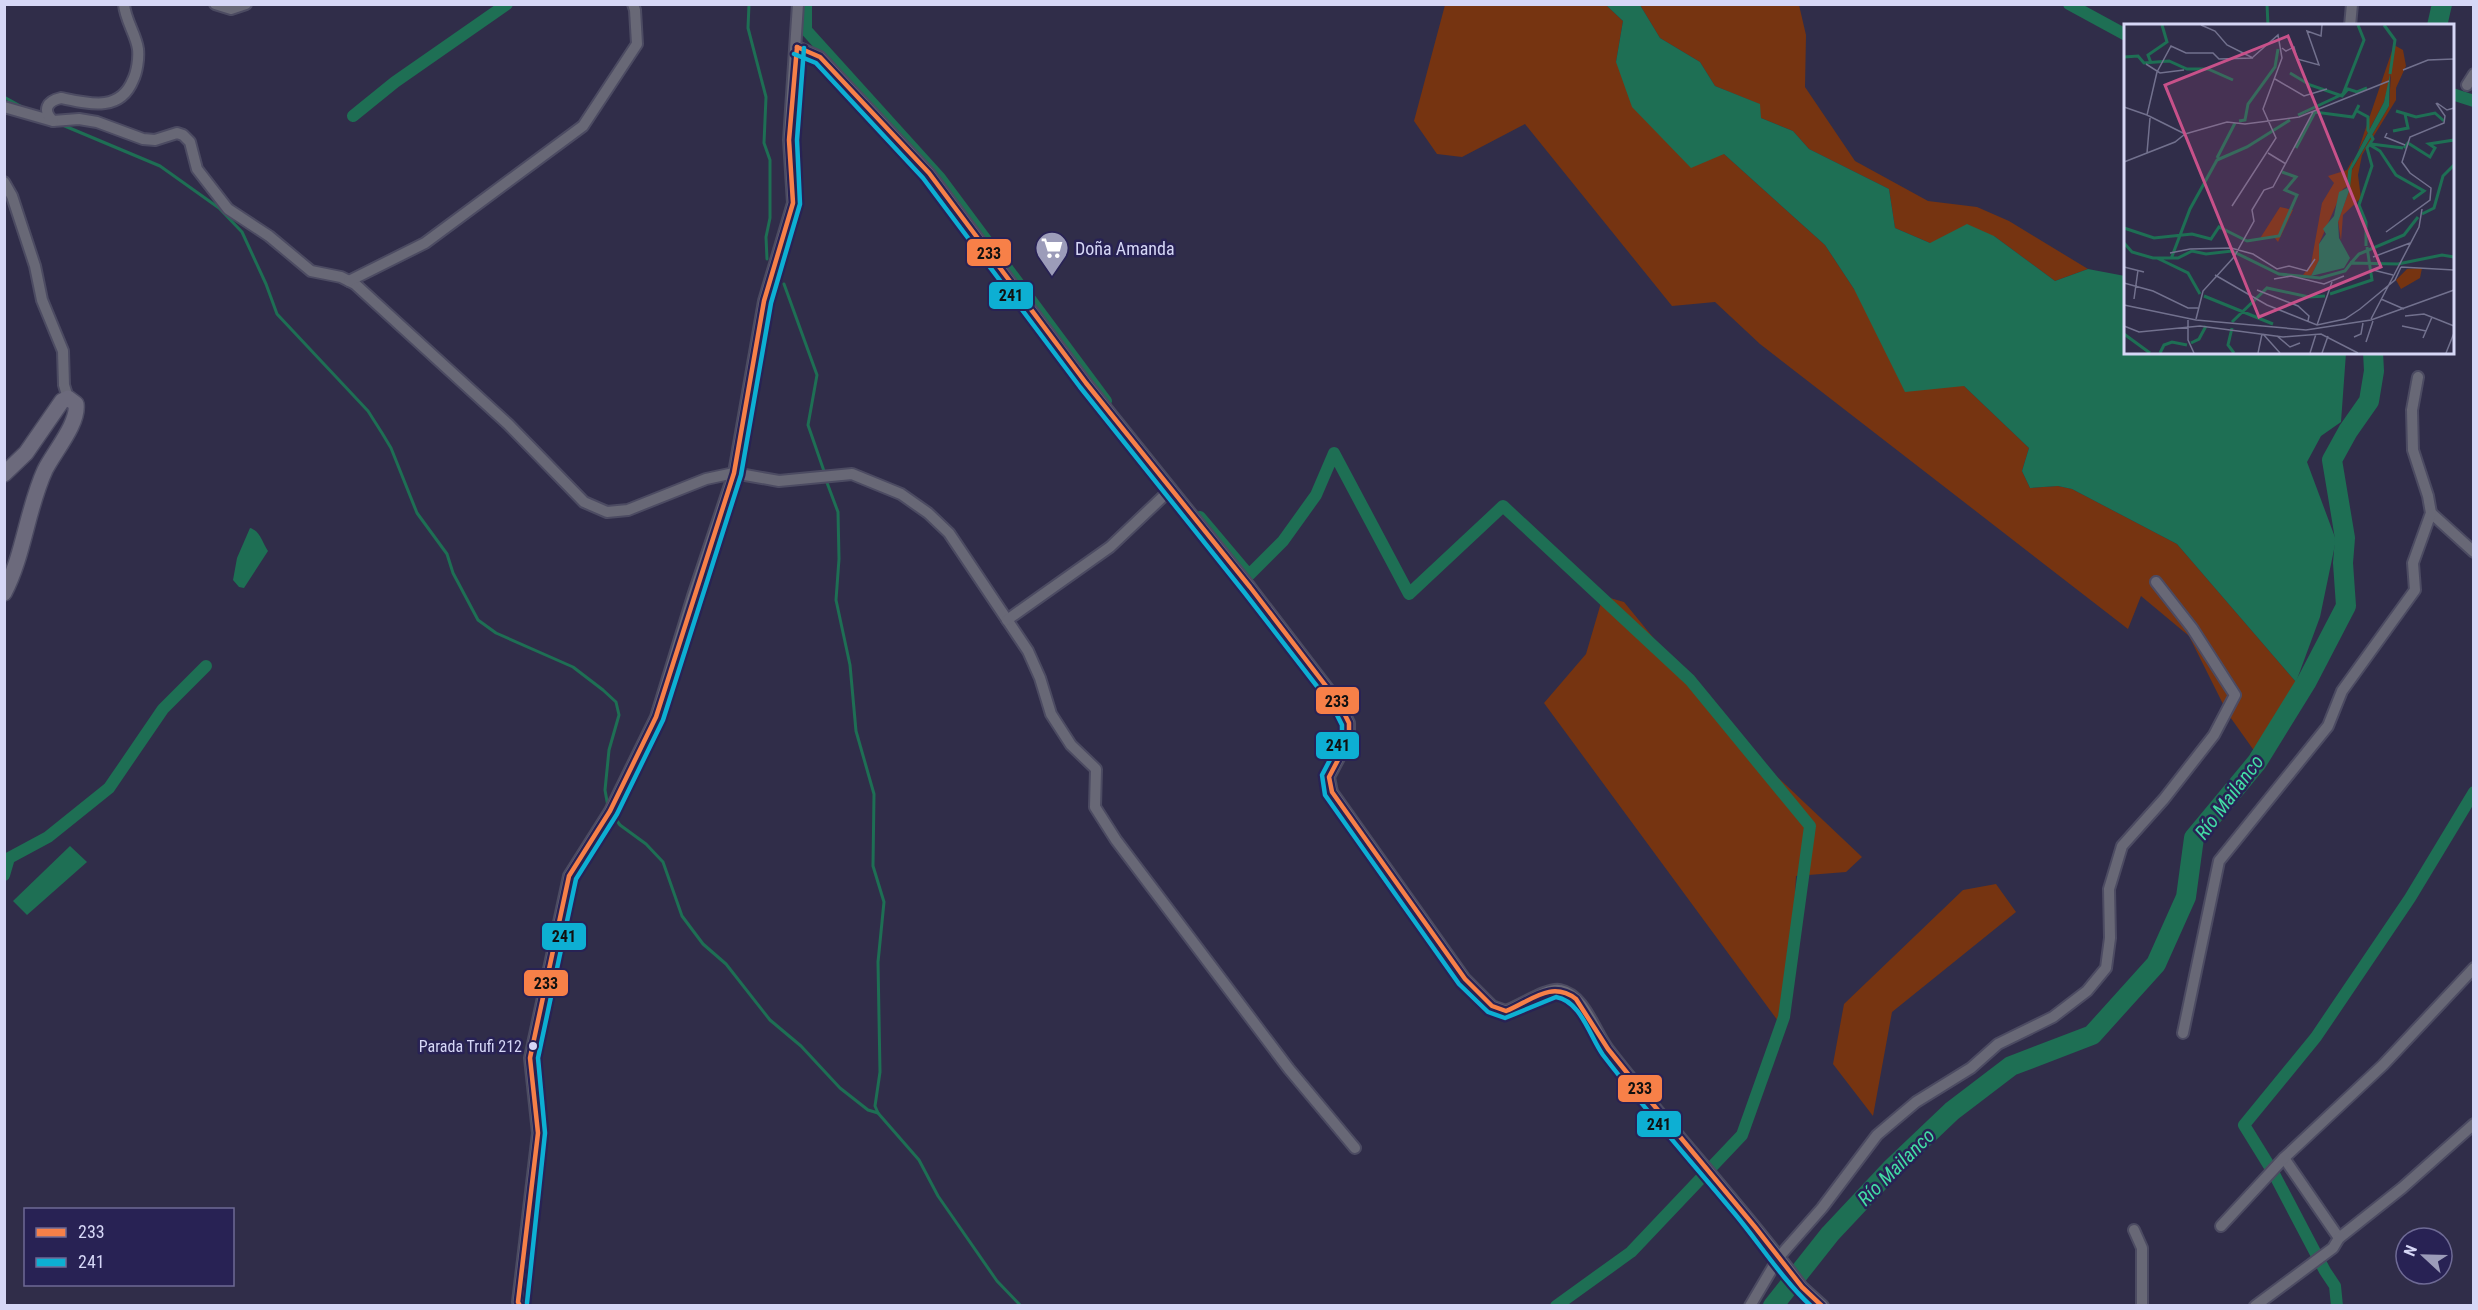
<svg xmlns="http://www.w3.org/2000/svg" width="2478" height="1310" font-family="'Roboto Condensed',sans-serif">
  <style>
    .green { fill: #763411 }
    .water { fill: #1e6f54 }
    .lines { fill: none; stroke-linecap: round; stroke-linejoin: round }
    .stream { stroke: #1e6f54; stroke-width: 3 }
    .canal { stroke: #1e6f54; stroke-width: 12 }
    .river { stroke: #1e6f54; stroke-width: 20 }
    .street-casing { stroke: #4c4b62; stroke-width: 14 }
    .secondary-casing { stroke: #4c4b62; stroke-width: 18 }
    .street { stroke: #686876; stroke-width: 10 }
    .secondary { stroke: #6c6a7c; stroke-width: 15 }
    .bus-1-casing { stroke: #282254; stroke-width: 9 }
    .bus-2-casing { stroke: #282254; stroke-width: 9 }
    .bus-1 { stroke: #f78048; stroke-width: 4.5 }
    .bus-2 { stroke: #0dafd3; stroke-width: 4.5 }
    .bus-dot { fill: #d6d7f6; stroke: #282254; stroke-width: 2 }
    .labels { text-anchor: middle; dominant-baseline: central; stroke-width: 5; stroke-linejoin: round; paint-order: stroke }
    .bus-label { font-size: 16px; fill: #d6d7f6; stroke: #282254; text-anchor: end }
    .poi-label { font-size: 18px; fill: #d6d7f6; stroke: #282254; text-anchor: start }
    .water-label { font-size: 20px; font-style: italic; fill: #43dca5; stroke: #282254 }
    .inset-river { fill: none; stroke: #1e6f54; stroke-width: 3 }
    .inset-road { fill: none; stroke: #72718e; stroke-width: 1.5 }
    .view { fill: #c8518a; fill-opacity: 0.15; stroke: #c8518a; stroke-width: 3 }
    .inset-edge { fill: none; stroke: #d6d7f6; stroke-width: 3 }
    .line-badge { stroke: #282254; stroke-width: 2 }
    .pale-badge-label { font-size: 16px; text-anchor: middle; font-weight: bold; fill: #111 }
  </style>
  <rect width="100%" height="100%" fill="#302d49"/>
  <!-- green -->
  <g class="green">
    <polygon points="1445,5 1606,5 1623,21 1616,62 1724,154 1825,245 1854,289 1964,386 2029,448 2022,471 2030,488 2058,486 2072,489 2177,544 2296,682 2255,752 2228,714 2189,636 2141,596 2128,629 1760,344 1715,302 1672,306 1525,124 1462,157 1437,154 1414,121"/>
    <polygon points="1640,5 1799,5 1806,35 1805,87 1855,161 1928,201 1977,207 2009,221 2088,269 2055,281 1994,236 1930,243 1895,228 1889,189 1809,149 1793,131 1761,118 1759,104 1715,86 1700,62 1660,38"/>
    <polygon points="1603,596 1624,602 1733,735 1862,857 1846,872 1796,876 1793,929 1778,1021 1544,703 1586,654"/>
    <polygon points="1996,884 2016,912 1892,1012 1873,1116 1833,1064 1844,1004 1963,890"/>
  </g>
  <!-- water -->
  <g class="water">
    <polygon points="1606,5 1640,5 1660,38 1700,62 1715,86 1760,104 1761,118 1793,131 1809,149 1889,189 1895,228 1930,243 1967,224 1994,236 2055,281 2088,269 2125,276 2126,352 2346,353 2341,422 2321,436 2307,462 2336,540 2320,617 2296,682 2177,544 2072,489 2058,486 2030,488 2022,471 2029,448 1964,386 1905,392 1854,289 1825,245 1724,154 1691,168 1632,107 1616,62 1623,21"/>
    <path d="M250,528C260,531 262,542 268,551L244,588L239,587L233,580L237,558Z"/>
    <polygon points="70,846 87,862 27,915 13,901"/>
  </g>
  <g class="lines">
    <!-- stream -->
    <g class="stream">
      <polyline points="749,4 748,28 766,97 764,143 770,160 770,218 766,237 767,259"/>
      <polyline points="2267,4 2268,26"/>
      <polyline points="4,97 24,108"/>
      <polyline points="60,124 160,166 219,208 242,232 266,284 277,314 368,411 382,433 391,448 417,513 447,554 453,573 478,620 496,633 573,667 603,690 616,702 619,715 609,750 605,790 608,807"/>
      <polyline points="784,284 817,375 808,425 825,474"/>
      <polyline points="826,480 838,512 839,559 836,600 850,665 856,731 874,794 873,866 884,902 878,962 880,1072 875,1106 878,1113 919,1160 938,1196 997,1281 1021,1306"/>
      <polyline points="611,813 620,825 646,844 663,862 682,916 703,944 726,964 770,1020 801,1046 840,1088 868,1110 878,1113"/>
    </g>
    <!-- canal -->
    <g class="canal">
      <polyline points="806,4 806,30 940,178 1106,401"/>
      <polyline points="2069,4 2126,35"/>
      <polyline points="2452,94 2474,101"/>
      <polyline points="353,116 395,82 507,4"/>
      <polyline points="1200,517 1249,575 1283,541 1316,495 1334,453 1409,594 1503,506 1690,680 1810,826 1784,1017 1742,1135 1631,1252 1556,1306"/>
      <polyline points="4,875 9,858 48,837 109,788 163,709 206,666"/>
      <polyline points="2337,1306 2335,1286 2325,1271 2273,1172 2244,1125 2316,1037 2410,898 2474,792"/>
    </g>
    <!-- river -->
    <g class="river">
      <polyline points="2437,26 2442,4"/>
      <polyline points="1773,1306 1830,1234 1891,1169 1952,1111 2011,1066 2092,1035 2156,964 2186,897 2194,838 2257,762 2307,681 2346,606 2343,563 2345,538 2332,460 2348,431 2369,401 2374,371 2373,352"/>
    </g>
    <defs>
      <g id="street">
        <polyline points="215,4 231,9 246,4"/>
        <polyline points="2350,26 2352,4"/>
        <path d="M797,47L820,57L929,173L1086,383L1250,587L1339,703L1349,723V739L1329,777L1332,792L1465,979L1492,1006L1506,1011C1520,1006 1548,987 1560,990C1585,995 1594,1031 1608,1049C1670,1130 1742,1205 1802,1287L1823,1306"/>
        <polyline points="2467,85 2474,74"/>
        <polyline points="4,107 53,121 79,119 97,122 143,139 155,140 177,133 183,135 190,142 197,169 228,209 269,236 311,271 341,277 355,284 508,424 584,502 607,512 628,510 706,479 734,473 779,481 852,474 901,494 928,513 949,533 1028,651 1040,678 1051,714 1071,745 1096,769 1095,807 1116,840 1289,1069 1355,1148"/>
        <path d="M53,121C42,110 47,101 61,98C90,104 120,112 133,80C137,72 139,58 138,49C136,34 125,20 124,4"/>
        <polyline points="4,182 12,196 35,266 42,300 63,351 64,385 68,398"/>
        <polyline points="349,281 425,243 583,126 637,44 635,10 633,4"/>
        <polyline points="2431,513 2474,552"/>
        <polyline points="1007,620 1110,547 1171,489"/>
        <polyline points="2183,1033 2219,861 2328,726 2342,691 2415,590 2413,563 2431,513 2428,496 2413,450 2412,410 2418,377"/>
        <polyline points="2284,1158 2339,1238"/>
        <polyline points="2221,1226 2284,1158 2383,1065 2474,968"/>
        <polyline points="2134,1230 2142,1248 2142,1306"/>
        <polyline points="520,1306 518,1302 538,1133 530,1058 569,876 610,811 656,717 693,596 734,473 764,301 793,203 789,140 798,4"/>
        <polyline points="1750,1306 1779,1257 1822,1208 1877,1135 1916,1102 1971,1068 1998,1044 2053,1017 2087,991 2106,968 2110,938 2109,889 2122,846 2164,799 2214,735 2235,695 2192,628 2156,582"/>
        <polyline points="2255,1306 2333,1248 2339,1238 2402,1188 2474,1124"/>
      </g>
      <path id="secondary" d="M4,474L26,453L62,401L68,398L76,404C79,423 54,452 45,470C27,509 24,555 4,593"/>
    </defs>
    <!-- street casing -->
    <use href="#street" class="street-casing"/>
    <!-- secondary casing -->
    <use href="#secondary" class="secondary-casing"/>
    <!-- street -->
    <use href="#street" class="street"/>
    <!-- secondary -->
    <use href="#secondary" class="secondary"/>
    <defs>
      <g id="bus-1">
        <path d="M797,47L820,57L929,173L1086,383L1250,587L1339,703L1349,723V739L1329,777L1332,792L1465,979L1492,1006L1506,1011C1531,1001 1551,980 1576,999L1608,1049L1632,1079L1755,1227L1802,1287L1822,1306"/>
        <polyline points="520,1306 518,1302 538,1133 530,1058 569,876 610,811 656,717 734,473 764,301 793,203 789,140 797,47"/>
      </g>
      <g id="bus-2">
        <path d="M794,54L816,63L923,178L1080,387L1244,592L1333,707L1342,725V737L1322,775L1325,795L1459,984L1488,1012L1505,1018L1556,997C1581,1001 1590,1037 1603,1055C1645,1110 1691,1161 1735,1214C1760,1244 1782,1279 1811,1306"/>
        <polyline points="527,1303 545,1133 538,1058 576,879 617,814 663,720 741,475 771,303 800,204 797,140 804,48"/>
      </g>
    </defs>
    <!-- bus-1 casing -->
    <use href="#bus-1" class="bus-1-casing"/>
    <!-- bus-2 casing -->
    <use href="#bus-2" class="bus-2-casing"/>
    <!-- bus-1 -->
    <use href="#bus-1" class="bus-1"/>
    <!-- bus-2 -->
    <use href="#bus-2" class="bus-2"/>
  </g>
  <!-- icons -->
  <defs>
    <symbol id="supermarket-pin" viewBox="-11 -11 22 30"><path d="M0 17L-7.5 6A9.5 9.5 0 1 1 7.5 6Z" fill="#9c9cb9" stroke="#282254"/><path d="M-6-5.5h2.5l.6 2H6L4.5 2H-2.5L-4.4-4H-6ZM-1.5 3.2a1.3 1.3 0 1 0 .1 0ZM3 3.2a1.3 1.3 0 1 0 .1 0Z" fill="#fff"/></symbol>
  </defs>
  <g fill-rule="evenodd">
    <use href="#supermarket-pin" x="1033" y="229" width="38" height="52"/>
  </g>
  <!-- markers -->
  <circle class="bus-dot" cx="533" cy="1046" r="5"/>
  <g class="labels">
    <!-- bus labels -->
    <g class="bus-label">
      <text x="522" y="1046">Parada Trufi 212</text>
    </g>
    <!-- poi labels -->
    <g class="poi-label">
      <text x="1075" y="248">Doña Amanda</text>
    </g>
    <!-- water labels -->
    <g class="water-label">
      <text transform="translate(2229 797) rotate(-53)">Río Mailanco</text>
      <text transform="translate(1896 1167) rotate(-45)">Río Mailanco</text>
    </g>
  </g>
  <!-- overview -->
  <g transform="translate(2124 24)">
    <rect width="330" height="330" fill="#302d49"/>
    <path d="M270,21L279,26L282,42L272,64V76L238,131L234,151L237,174L219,191L217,217L214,197L226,164V149L265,82L267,50L260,78L234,127ZM229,135L224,162L219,165L195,220V236L187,252L179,251L187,240L198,179L210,159L204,152L223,146ZM156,183L169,186L154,218L150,213L135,216ZM298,244L296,254L277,265L272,256L283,245Z" fill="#763411"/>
    <path d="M266,50L265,82L228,145L226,164L214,198L215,214L226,234L220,244L187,252L195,236V220L202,210L199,205L210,192L215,168L223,164L224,147L260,78Z" fill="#1e6f54"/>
    <path class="inset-river" d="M260,1L271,16L266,50M0,33L14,32L20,39L45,37L63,45H84L109,56M27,39L24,31L43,18L38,1M166,49L186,61L218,72L224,65L233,68L243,64M233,87L244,93V106L249,115L243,124L248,142L235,181L242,198V222M272,87L292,93L311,89L320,97M174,91L219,70L240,16L234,1M115,97L121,96L124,80L151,43L154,25M269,107L284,104L281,90M247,120L279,124M246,121L256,127L272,151L300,167L289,175M172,124L191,88L229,93L235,81M280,124L284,119L306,133L311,124L305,120L330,116M93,134L111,99M298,190L310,184L319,152L330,141M0,204L30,214L68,210L87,215L95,203L123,217L155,212L173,171L161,166L172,153L158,148M0,219L8,228L29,234H54L68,227L82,230L108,227L155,250L196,254L221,247L227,239L274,240L318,231L330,233M33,234L64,249L76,270M47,235L66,185L93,136L123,123L166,96M227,239L235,230L280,211L294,193M206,270L248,256L243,223M80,272L149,300M108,298L143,264L185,273L201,272M108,304L104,321L110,329M0,310L26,329M67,319L75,315L82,302M36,329L40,321L48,318L63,321"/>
    <path class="inset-road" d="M158,24L162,27L170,23L173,35L195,41L183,7L197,12L198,1M22,40L36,49L60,46M279,46L304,36L330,35M33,48L47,22L62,29H89L95,35L129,34L103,21L91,7L77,1M151,55L180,72L203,65M313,79L323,86L330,84M0,83L23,91M263,109L261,113L281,121M61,110L103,98L121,100L175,93L265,57M23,129L26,94M144,129L162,140M0,138L51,118L61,110L23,91L33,48M108,182L152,114L139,85L158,34L154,11L129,33M262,208L306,176L307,164L286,149L278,138L286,113L320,99L321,92L312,79M46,229L66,225L107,224L129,230L153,245L165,242L183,247L191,235M249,233L286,219M0,243L20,248M277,243L330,246M249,246L269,251M91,251L143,281L193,301L221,295L236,285L271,256L277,243M150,255L167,252L200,260L220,252M0,259L29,267L64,284H74M133,266L174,282L185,292L184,297M10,275L14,246M257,275L280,285M0,281L72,296L182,306L247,296L330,266M281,292L300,290L330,302M72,295L79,267L110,233L130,197L128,186L140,166L149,163L189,88M247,295L295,203L298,185M64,296V316L70,329M193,301L208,258M0,302L15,308L76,302L159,313L197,310L234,329M278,302L302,307M139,310L156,329M153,312L166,323L176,319M230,313L237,310L239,299M299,314L308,293M242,318L249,297M134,329L138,310M186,329L192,310M198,329L204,312M322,329L330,309"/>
    <path class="view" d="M164,12L257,243L135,293L41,61Z"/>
    <rect width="330" height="330" class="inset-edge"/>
  </g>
  <g class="line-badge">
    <rect x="966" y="238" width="46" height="29" rx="6" fill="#f78048"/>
    <rect x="988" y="281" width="46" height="29" rx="6" fill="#0dafd3"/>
    <rect x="1315" y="686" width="45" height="29" rx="6" fill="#f78048"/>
    <rect x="1315" y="731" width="45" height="29" rx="6" fill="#0dafd3"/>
    <rect x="541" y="922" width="46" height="29" rx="6" fill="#0dafd3"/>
    <rect x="523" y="969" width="46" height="28" rx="6" fill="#f78048"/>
    <rect x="1617" y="1074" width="46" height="29" rx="6" fill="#f78048"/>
    <rect x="1636" y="1110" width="46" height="28" rx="6" fill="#0dafd3"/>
  </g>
  <g class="pale-badge-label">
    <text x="989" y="259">233</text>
    <text x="1011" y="301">241</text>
    <text x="1337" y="707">233</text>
    <text x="1338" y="751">241</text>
    <text x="564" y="942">241</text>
    <text x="546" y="989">233</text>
    <text x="1640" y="1094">233</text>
    <text x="1659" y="1130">241</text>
  </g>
  <!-- border -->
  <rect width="2478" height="1310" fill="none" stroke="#d6d7f6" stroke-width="12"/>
  <!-- legend -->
  <rect x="24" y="1208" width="210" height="78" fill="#282254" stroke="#6e6a95" stroke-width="1.5"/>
  <rect x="36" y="1228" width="30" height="9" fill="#f78048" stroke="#6e6a95" stroke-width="1.5"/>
  <text x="78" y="1238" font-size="18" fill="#d6d7f6">233</text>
  <rect x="36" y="1258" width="30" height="9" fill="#0dafd3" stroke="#6e6a95" stroke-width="1.5"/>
  <text x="78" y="1268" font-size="18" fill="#d6d7f6">241</text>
  <!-- north arrow -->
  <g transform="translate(2424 1256) rotate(292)"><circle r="28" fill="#282254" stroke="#6e6a95" stroke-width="1.5"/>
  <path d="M0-4.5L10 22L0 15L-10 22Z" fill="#9c9cb9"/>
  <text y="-9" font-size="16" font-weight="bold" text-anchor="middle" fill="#d6d7f6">N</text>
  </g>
</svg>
